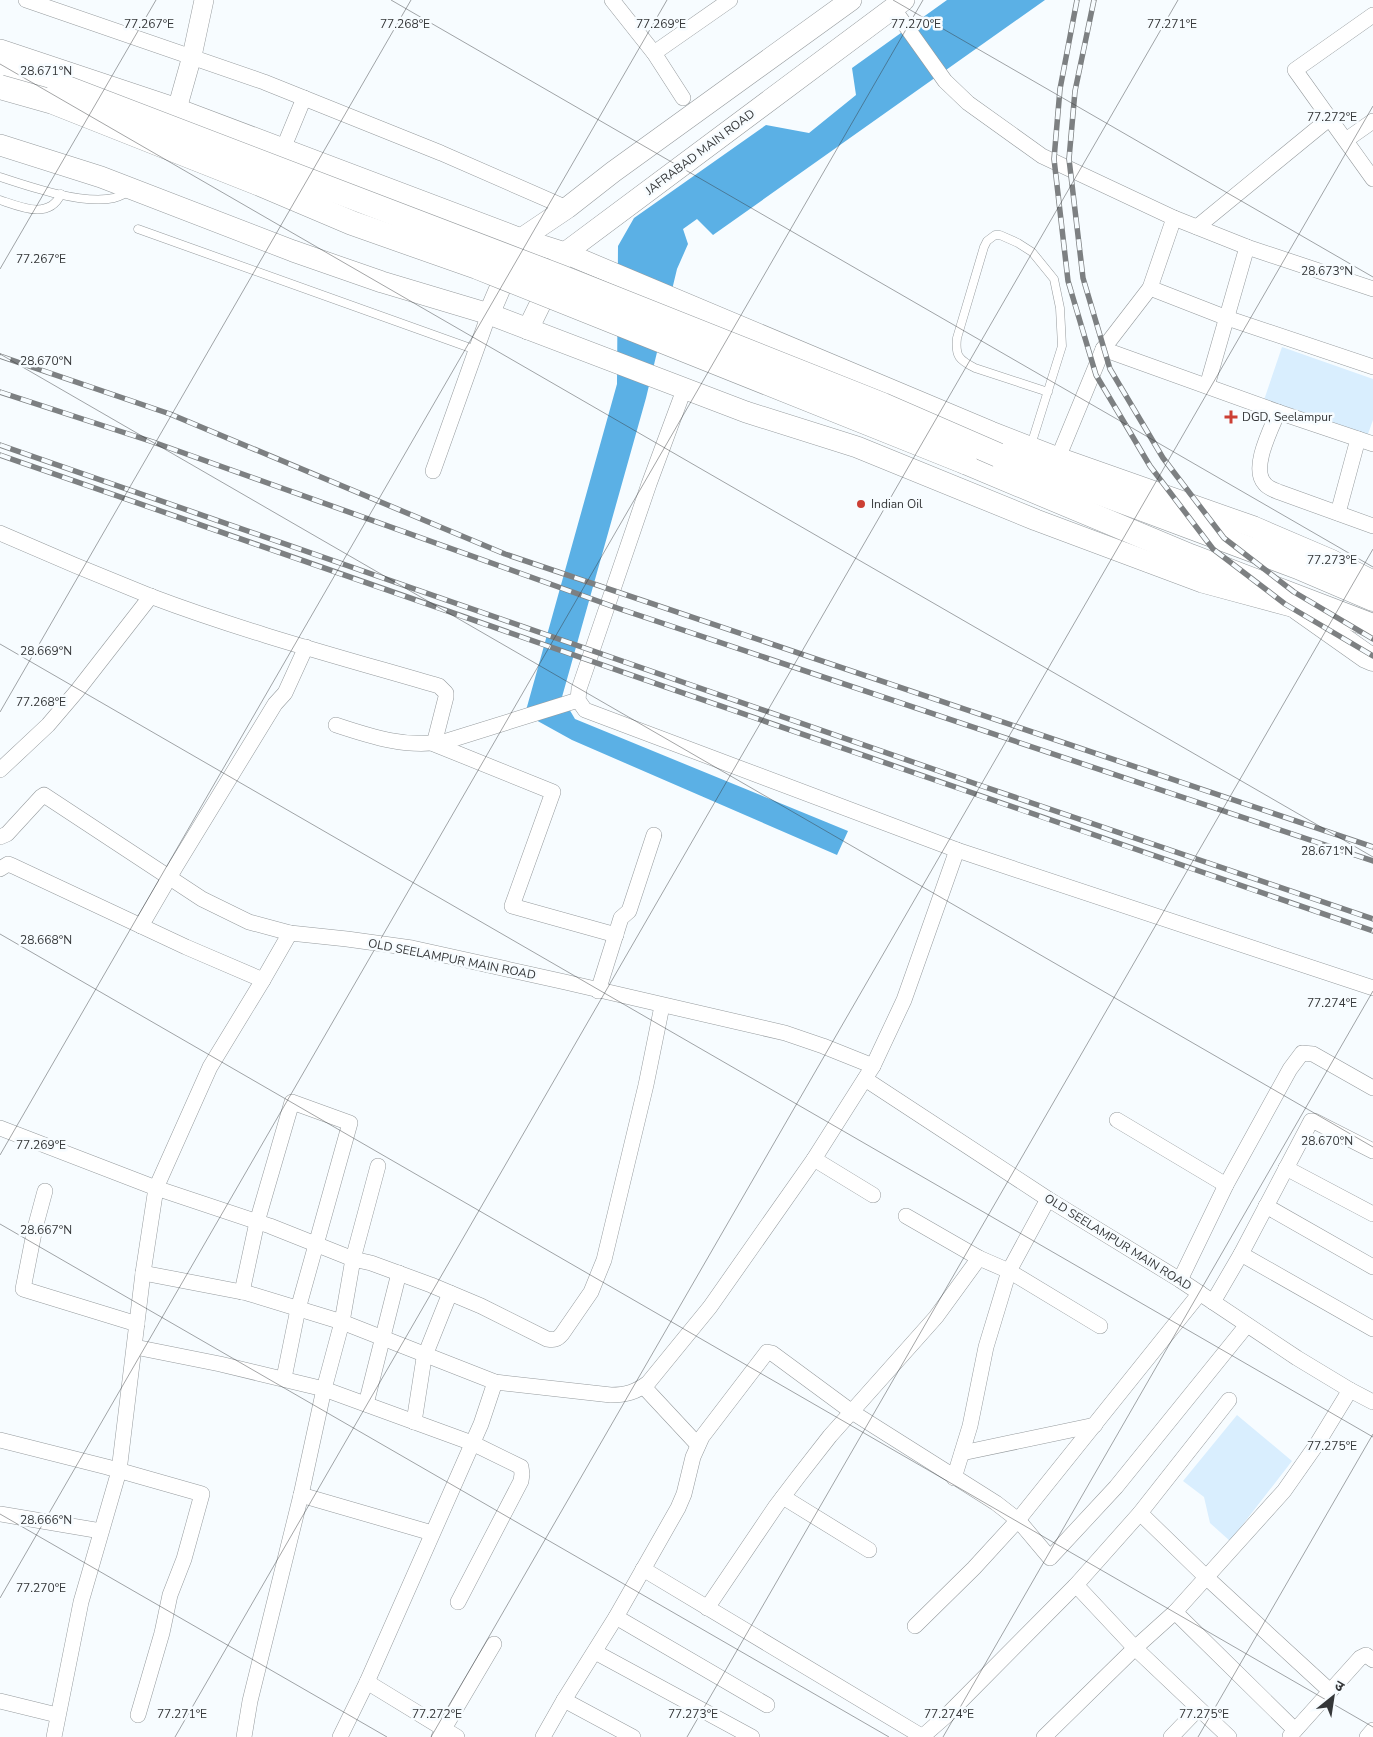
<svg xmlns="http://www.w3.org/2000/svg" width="1373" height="1737" font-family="'Nunito Sans','Noto Sans Devanagari',sans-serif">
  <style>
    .green { fill: #d9eefe }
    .water { fill: #5bb0e5 }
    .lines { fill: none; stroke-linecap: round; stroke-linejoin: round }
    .service-casing { stroke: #969b9e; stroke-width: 9 }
    .minor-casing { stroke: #969b9e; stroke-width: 16 }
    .tertiary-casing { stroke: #969b9e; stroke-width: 20 }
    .secondary-casing { stroke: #969b9e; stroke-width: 22 }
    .trunk-casing { stroke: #969b9e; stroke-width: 25 }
    .service { stroke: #fff; stroke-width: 8 }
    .minor { stroke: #fff; stroke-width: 15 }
    .tertiary { stroke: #fff; stroke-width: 19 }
    .secondary { stroke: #fff; stroke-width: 21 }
    .trunk { stroke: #fff; stroke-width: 24 }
    .rail-casing { stroke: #7d8082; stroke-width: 5.5 }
    .rail { stroke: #f7fcff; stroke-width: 4; stroke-dasharray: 11; stroke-linecap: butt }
    .trunk-bridge-casing { stroke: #969b9e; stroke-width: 25; stroke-linecap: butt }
    .trunk-bridge { stroke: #fff; stroke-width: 24 }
    .ticks { fill: none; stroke: #353739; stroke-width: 1; stroke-opacity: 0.45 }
    .poi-dot { fill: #cc3f34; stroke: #f7fcff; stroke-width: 2 }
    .labels { text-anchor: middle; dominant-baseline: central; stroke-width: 5; stroke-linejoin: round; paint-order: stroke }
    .street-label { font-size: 12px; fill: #353739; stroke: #f7fcff }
    .poi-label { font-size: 12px; fill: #353739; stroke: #f7fcff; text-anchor: start }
    .ticks-label { font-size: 12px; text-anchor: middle; fill: #353739; stroke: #f7fcff; stroke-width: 5; stroke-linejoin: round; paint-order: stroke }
  </style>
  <rect width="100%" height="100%" fill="#f7fcff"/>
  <!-- green -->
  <g class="green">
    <polygon points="1282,347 1373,379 1373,420 1368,434 1362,434 1264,400"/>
    <polygon points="1237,1415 1292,1461 1230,1541 1210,1523 1204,1497 1183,1481"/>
  </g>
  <!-- water -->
  <polygon class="water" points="947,0 1045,0 713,235 697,219 683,229 688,244 677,269 646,398 562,697 575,719 848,831 837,855 572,740 525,714 617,384 618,246 634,218 766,125 809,133 856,95 852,68"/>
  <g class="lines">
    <defs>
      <g id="service">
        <path d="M0,177C30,187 83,205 114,198C119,197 124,194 129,192"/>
        <path d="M0,200C21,207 49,220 61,194"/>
        <polyline points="138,229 476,350"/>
        <path d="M1031,445L1062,346L1060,308L1054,279L1032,252L1018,243L1000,235H995L987,241L984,247L957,338C955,356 959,360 975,368L1048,392"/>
      </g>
      <g id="minor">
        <polyline points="26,0 264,82 441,153 567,208"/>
        <polyline points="612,0 654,53 683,98"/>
        <polyline points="893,8 945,81 968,103 1042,156 1174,218 1247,247 1373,289"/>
        <polyline points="1373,15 1295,70 1373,179"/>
        <polyline points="654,53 730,0"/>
        <polyline points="1346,140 1373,121"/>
        <polyline points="283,149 304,98"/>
        <polyline points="1197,227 1330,118"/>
        <polyline points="1150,288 1227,318 1373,367"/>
        <polyline points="1103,349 1278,412 1373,444"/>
        <polyline points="1207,386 1247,247"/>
        <polyline points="685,387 649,484 579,689 578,700 585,710 957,850 1373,988"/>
        <path d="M1278,412C1271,429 1250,469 1265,484C1268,488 1274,490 1279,492L1373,526"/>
        <polyline points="1058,458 1103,349 1150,288 1174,218"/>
        <polyline points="433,471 489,314"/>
        <polyline points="1338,513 1358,439"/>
        <path d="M0,533C50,555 100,576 150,596C245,632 343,658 439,686L446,693V697L434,744L553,792L512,906L616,935"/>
        <path d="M336,725C372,737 409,749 447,741L578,700"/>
        <polyline points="0,770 48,725 77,691 151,596"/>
        <polyline points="0,837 7,834 41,797 44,795 202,899 249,922 290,933 347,939 412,948 565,982 785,1033 823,1046 873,1066"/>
        <polyline points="0,869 8,864 13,866 186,947 263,980"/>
        <polyline points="141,926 176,866 275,704 285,693 306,647"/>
        <polyline points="598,991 621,918 629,911 654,835"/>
        <polyline points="865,1079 1048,1199 1180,1280 1297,1358 1350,1390 1373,1402"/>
        <polyline points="1117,1120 1226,1185"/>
        <path d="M0,1128L156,1188L270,1226L353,1259L371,1263L431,1285L481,1306L547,1339C554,1340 557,1340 562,1334L591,1292L604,1260L646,1085L662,1006"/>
        <polyline points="814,1159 873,1195"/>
        <polyline points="1286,1168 1373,1214"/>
        <polyline points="45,1191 35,1228 23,1289 137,1324"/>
        <polyline points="1266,1206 1373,1267"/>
        <polyline points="906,1216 979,1258 1009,1271 1100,1326"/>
        <polyline points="1241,1254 1373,1329"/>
        <path d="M143,1273L247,1293L342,1322L495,1382L611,1395C626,1395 636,1392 648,1383L710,1307L814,1159L873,1066L904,1000L957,850"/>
        <polyline points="1180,1280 1226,1185 1290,1069 1302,1053 1313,1054 1373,1088"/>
        <polyline points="242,1292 257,1222 292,1102 350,1123 298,1309 284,1378"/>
        <polyline points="1213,1302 1241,1254 1311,1121 1314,1121 1373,1151"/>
        <polyline points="135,1347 220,1364 324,1389 472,1443 521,1467 522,1474 521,1481 458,1602"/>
        <polyline points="644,1387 698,1445"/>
        <polyline points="366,1404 399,1273"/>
        <polyline points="414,1422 424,1358 450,1293"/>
        <polyline points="0,1440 107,1467 202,1494 184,1559 170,1595 162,1633 138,1715"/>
        <polyline points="962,1453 1095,1425"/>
        <polyline points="954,1478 970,1426 986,1347 1009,1271 1048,1199"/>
        <polyline points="301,1495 432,1533"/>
        <polyline points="783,1497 869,1550"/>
        <polyline points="1140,1513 1206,1577 1330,1691"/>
        <polyline points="0,1514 101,1531"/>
        <polyline points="643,1569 923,1737"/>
        <polyline points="1076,1585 1135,1648 1229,1737"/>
        <polyline points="707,1608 776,1506 798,1477 830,1436 936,1317 979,1258"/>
        <polyline points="1175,1612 1295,1730"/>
        <polyline points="616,1617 767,1705"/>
        <polyline points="915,1626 974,1568 1018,1520 1200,1293"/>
        <polyline points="595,1652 752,1737"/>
        <polyline points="367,1682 457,1737"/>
        <polyline points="564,1700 633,1737"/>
        <polyline points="0,1701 57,1715"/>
        <polyline points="1290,1736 1360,1658 1366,1655 1373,1660"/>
        <polyline points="54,1737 81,1602 119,1471 143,1273 156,1188 210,1067 263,980 290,933"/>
        <polyline points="244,1737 250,1701 301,1495 324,1389 342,1322 353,1259 378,1166"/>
        <polyline points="340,1737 367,1682 481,1424 495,1382"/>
        <polyline points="439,1737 494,1644"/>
        <polyline points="543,1737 564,1700 616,1617 678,1508 684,1494 693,1457 702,1437 767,1352 772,1353 852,1412 996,1503 1018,1520 1050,1558 1116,1487 1247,1325"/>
        <polyline points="922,1737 947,1715 1076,1585 1140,1513 1229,1400"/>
        <polyline points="1044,1737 1135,1648 1175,1612 1284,1491 1317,1444 1350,1390"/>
        <polyline points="1171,1737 1198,1709"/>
        <polyline points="1367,1737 1373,1730"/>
      </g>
      <polyline id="tertiary" points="177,109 192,56 204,0"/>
      <g id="secondary">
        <polyline points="0,50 177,109 521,239 565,253 991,432 1058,458 1254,527 1331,560 1373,581"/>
        <polyline points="0,145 101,177 293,251 382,282 489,314 746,412 857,447 1036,520 1202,582 1306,610"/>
        <polyline points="489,314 521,239 567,208 613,172 851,0"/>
        <polyline points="528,329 565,253 904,0"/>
      </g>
      <g id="trunk">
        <polyline points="0,65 59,85"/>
        <polyline points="998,455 1298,567 1373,599"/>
        <polyline points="965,462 1190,556 1373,626"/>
        <polyline points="1298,608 1366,656 1373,659"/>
      </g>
    </defs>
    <!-- service casing -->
    <use href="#service" class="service-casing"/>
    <!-- minor casing -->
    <use href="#minor" class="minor-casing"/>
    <!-- tertiary casing -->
    <use href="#tertiary" class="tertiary-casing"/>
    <!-- secondary casing -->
    <use href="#secondary" class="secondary-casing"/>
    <!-- trunk casing -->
    <use href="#trunk" class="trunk-casing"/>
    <!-- service -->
    <use href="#service" class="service"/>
    <!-- minor -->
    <use href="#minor" class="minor"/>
    <!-- tertiary -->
    <use href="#tertiary" class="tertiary"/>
    <!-- secondary -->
    <use href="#secondary" class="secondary"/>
    <!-- trunk -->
    <use href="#trunk" class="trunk"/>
    <defs>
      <g id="rail">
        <polyline points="1077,0 1060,89 1054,159 1068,281 1096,375 1150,466 1213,549 1285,604 1373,656"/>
        <polyline points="1094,0 1075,91 1069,159 1083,278 1110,369 1163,458 1224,538 1294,592 1373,639"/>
        <polyline points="0,356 170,414 505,554 1373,847"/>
        <polyline points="0,392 153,442 620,609 1373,861"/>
        <polyline points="0,445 982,786 1373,919"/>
        <path d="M0,455C457,615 915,774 1373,931"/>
      </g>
    </defs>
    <!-- rail casing -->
    <use href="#rail" class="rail-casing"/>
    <!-- rail -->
    <use href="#rail" class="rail"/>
    <defs>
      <g id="trunk-bridge">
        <polyline points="59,85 561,277 883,405 998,455"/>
        <polyline points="0,87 53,102 260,184 352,223 477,267 965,462"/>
      </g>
    </defs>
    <!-- trunk-bridge casing -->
    <use href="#trunk-bridge" class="trunk-bridge-casing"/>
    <!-- trunk-bridge -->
    <use href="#trunk-bridge" class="trunk-bridge"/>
  </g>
  <!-- ticks -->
  <path class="ticks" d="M391,0L1373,567M893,0L1373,277M0,64L1373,857M0,269L156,0M0,354L1373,1147M0,644L1373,1437M0,712L411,0M0,934L1373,1727M0,1155L667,0M0,1224L889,1737M0,1514L387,1737M0,1598L923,0M175,1737L1178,0M431,1737L1373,106M687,1737L1373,549M943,1737L1373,991M1198,1737L1373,1434"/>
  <!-- markers -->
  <g class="poi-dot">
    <path d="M1228.5 409.5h5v5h5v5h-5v5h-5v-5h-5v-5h5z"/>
    <circle cx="861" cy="504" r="5"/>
  </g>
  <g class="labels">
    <!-- street labels -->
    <g class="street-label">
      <text transform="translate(700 152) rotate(-37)">JAFRABAD MAIN ROAD</text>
      <text transform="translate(452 959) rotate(11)">OLD SEELAMPUR MAIN ROAD</text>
      <text transform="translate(1118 1242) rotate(32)">OLD SEELAMPUR MAIN ROAD</text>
    </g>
    <!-- poi labels -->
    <g class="poi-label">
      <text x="1242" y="417">DGD, Seelampur</text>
      <text x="871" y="504">Indian Oil</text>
    </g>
  </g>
  <g class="ticks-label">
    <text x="916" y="28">77.270°E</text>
    <text x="1172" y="28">77.271°E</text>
    <text x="149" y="28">77.267°E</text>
    <text x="405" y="28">77.268°E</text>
    <text x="661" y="28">77.269°E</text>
    <text x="46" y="75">28.671°N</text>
    <text x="1332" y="121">77.272°E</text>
    <text x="41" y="263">77.267°E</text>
    <text x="1327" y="275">28.673°N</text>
    <text x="46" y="365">28.670°N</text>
    <text x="1332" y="564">77.273°E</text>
    <text x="46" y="655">28.669°N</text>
    <text x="41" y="706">77.268°E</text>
    <text x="1327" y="855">28.671°N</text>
    <text x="46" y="944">28.668°N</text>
    <text x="1332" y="1007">77.274°E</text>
    <text x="1327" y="1145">28.670°N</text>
    <text x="41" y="1149">77.269°E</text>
    <text x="46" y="1234">28.667°N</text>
    <text x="1332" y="1450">77.275°E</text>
    <text x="46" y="1524">28.666°N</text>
    <text x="41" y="1592">77.270°E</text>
    <text x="182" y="1718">77.271°E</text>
    <text x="437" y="1718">77.272°E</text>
    <text x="693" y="1718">77.273°E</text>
    <text x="949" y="1718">77.274°E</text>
    <text x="1204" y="1718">77.275°E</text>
  </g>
  <!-- north arrow -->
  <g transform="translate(1333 1697) rotate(30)" stroke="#f7fcff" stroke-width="4" paint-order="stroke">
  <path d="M0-4L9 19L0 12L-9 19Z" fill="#353739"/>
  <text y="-8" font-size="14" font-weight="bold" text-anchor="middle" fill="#353739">उ</text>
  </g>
</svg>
